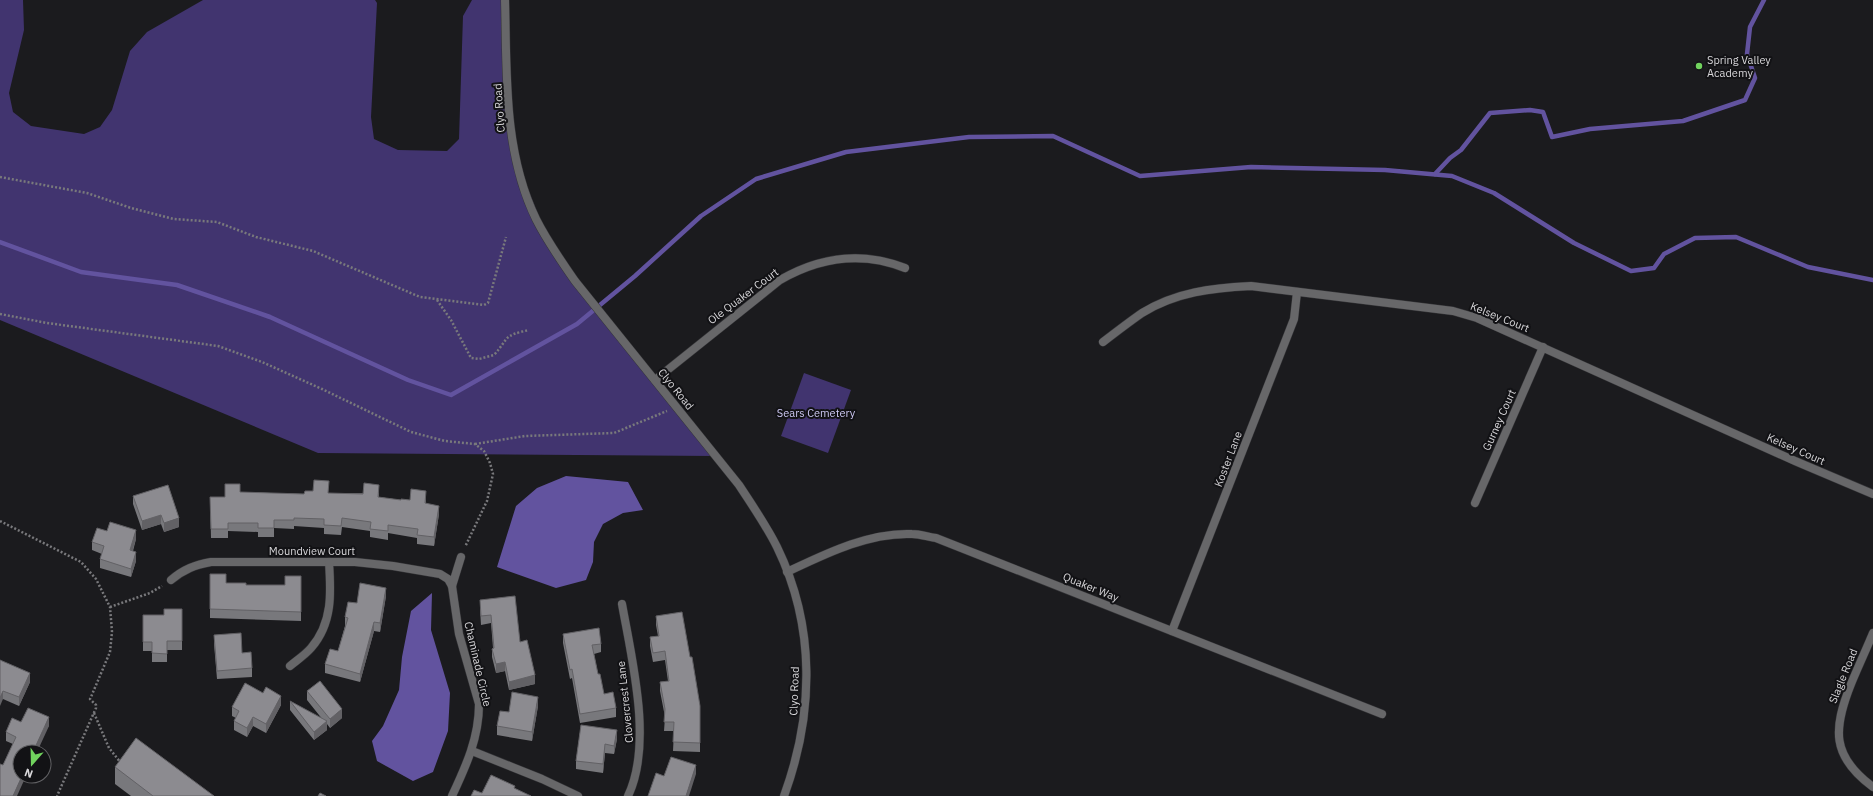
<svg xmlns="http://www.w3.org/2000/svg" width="1873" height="796" font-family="'IBM Plex Sans',sans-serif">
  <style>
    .green { fill: #41346f }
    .water { fill: #62539f }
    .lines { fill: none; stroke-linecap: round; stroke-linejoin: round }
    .stream { stroke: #62539f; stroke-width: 4.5 }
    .minor-casing { stroke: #353538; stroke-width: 9 }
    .tertiary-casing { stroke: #353538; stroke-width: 9 }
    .path { stroke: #79797c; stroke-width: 2.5; stroke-dasharray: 2 2; stroke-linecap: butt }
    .minor { stroke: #676769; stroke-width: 8 }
    .tertiary { stroke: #676769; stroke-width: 8 }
    .wall { fill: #78787c }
    .shaded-wall { fill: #626165 }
    .building { fill: #8c8b90; stroke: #626165 }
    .poi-dot { fill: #71d35e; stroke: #121215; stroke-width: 1.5 }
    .labels { text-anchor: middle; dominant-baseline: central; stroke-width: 4; stroke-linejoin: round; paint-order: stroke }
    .poi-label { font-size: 11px; fill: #d8d7da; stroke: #121215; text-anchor: start }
    .street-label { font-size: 11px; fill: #d8d7da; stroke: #121215 }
    .park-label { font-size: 11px; fill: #cec9f4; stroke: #121215 }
  </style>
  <rect width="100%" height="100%" fill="#1b1b1e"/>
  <!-- green -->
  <g class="green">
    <polygon points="0,0 23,0 24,30 9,93 13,112 31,126 84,134 100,127 112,110 130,51 147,32 203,0 375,0 377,3 371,117 374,139 398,150 447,151 459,139 463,16 472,0 505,0 515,157 551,246 716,456 318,453 0,320"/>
    <polygon points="804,373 851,390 828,453 781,436"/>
  </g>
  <!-- water -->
  <g class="water">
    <polygon points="566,476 628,482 643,510 623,513 603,524 594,542 593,562 586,580 556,588 497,567 516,506 537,488"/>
    <polygon points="432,593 431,630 450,693 448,731 433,772 413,781 377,761 372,741 383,726 399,690 402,657 411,611"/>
  </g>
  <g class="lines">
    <!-- stream -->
    <g class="stream">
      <polyline points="1435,174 1450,158 1461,150 1490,113 1530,110 1543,112 1552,137 1590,129 1683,121 1745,100 1755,78 1747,54 1750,27 1764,0"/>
      <polyline points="0,242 81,272 177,285 270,317 408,380 451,395 577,324 635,276 701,216 756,179 846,152 969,137 1053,136 1140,176 1251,167 1385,170 1452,176 1494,193 1574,243 1631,271 1654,268 1664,254 1695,238 1736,237 1808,267 1873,280"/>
    </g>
    <defs>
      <g id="minor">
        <path d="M1103,342C1116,332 1129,322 1142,313C1176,292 1212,288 1251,286L1453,311L1477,318L1795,461L1873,494"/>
        <path d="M655,380L780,280C820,257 862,251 905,268"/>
        <polyline points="1475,503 1543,347"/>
        <path d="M787,572C825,554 869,532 912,534C920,534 928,537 936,538L1382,714"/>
        <path d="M171,580C184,569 195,565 211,562H355L393,566L440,574L448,579L452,586"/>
        <path d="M622,604C632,660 653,744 628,796"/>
        <polyline points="1172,631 1294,319 1297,292"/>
        <path d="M1873,633C1866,650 1858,667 1851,684C1833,729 1831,756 1873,787"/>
        <path d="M290,666C297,660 305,655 311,648C333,623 331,592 329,562"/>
        <polyline points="472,751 542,779 578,796"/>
        <path d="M452,796C466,766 479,738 479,704L459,634L452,586L461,557"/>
      </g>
      <path id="tertiary" d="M505,0C507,73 503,151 536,219C547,241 561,261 575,281L739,485C752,505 766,525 777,547C816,627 814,714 784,796"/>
    </defs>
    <!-- minor casing -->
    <use href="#minor" class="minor-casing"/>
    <!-- tertiary casing -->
    <use href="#tertiary" class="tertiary-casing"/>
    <!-- path -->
    <g class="path">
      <polyline points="0,177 87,193 131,208 174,219 217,222 256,237 313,251 420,297 484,305 488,303 506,237"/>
      <path d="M437,300L451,320L471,358L479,359L494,355C510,337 502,336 529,330"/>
      <polyline points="0,314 47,323 218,346 262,362 322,389 411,432 445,441 475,444 484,451 490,463 493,474 487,501 465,547"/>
      <polyline points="475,444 525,436 614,433 667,411"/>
      <polyline points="0,521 81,562 96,579 110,607 112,632 110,652 91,697 90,699 96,705 96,708 57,796"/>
      <polyline points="110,607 150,593 162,586"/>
      <polyline points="94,713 109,748 121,763"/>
    </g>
    <!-- minor -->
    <use href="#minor" class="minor"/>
    <!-- tertiary -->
    <use href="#tertiary" class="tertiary"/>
  </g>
  <!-- wall -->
  <g class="wall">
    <polygon points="240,492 304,494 379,493 379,497 401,500 426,500 426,504 439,514 434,546 417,544 417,538 388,533 388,540 370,537 370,531 342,527 341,535 324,534 324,528 294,526 294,529 274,528 274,537 258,537 258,532 228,531 228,538 211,538 210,497 225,497"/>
    <polygon points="133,496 179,527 164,532 161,524 142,530 133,504"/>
    <polygon points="136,539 133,551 136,561 131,577 100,568 100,559 102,554 92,550 92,542"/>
    <polygon points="210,574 226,583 246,585 285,585 301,576 301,621 210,618"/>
    <polygon points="386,596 380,632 374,631 360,682 325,673 325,664 338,651 345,626 345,617 357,603"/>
    <polygon points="480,600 520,642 535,684 509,690 505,671 496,673 492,657 492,649 493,648 491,623 481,625 480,609"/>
    <polygon points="182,609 182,650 167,650 167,662 152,662 152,651 143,651 143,615 164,615"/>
    <polygon points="656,616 690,657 700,706 700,752 673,751 674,731 664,731 665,717 660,691 660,682 668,681 665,660 653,662 650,646 650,637 658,636 656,625"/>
    <polygon points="563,634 601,644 601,652 594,654 598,674 604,694 616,708 616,717 580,723 572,678 570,679 563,643"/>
    <polygon points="214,635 242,653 252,668 252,677 217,679 214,644"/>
    <polygon points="0,660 30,682 19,706 3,699"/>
    <polygon points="307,691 342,718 330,728 327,724 327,730 314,740 290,710 290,701 323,720 307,700"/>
    <polygon points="281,705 266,733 253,726 247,737 234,730 234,721 236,718 232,716 232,707"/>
    <polygon points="538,706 532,741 497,735 497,726 509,712"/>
    <polygon points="21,722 49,726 3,765 13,744 6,741 6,732"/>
    <polygon points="581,725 617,739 614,754 605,753 603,773 576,769 576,761"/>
    <polygon points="115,767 214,796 131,796 115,784"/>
  </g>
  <!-- shaded-wall -->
  <g class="shaded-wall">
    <polygon points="379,485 379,493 378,506 378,497"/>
    <polygon points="426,491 426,500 425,512 425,503"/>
    <polygon points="439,506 439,514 434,546 434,537"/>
    <polygon points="161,515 161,524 142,530 142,521"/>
    <polygon points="179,518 179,527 164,532 164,523"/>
    <polygon points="136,530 136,539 130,559 130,550"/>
    <polygon points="136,552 136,561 131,577 131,569"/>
    <polygon points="386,588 386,596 380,632 380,623"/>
    <polygon points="374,622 374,631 360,682 360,674"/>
    <polygon points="505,662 505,671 496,673 496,664"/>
    <polygon points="30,673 30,682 19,706 19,697"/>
    <polygon points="535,675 535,684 509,690 509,682"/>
    <polygon points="3,691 3,699 0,706 0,698"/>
    <polygon points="281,696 281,705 266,733 266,724"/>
    <polygon points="538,697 538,706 532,741 532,732"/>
    <polygon points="342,709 342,718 330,728 330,719"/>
    <polygon points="49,717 49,726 37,752 33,752"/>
    <polygon points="253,717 253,726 247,737 247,728"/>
    <polygon points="327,721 327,730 314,740 314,732"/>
    <polygon points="617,730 617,739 614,754 614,746"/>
    <polygon points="605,744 605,753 603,773 603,764"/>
    <polygon points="696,765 696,774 689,796 686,796"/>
    <polygon points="22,776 26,776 17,796 13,796"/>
  </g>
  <!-- building -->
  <g class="building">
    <polygon points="314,480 329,481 328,493 363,494 364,483 379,485 378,497 401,500 401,499 410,500 411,489 426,491 425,503 439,506 434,537 417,535 418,529 388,525 388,531 370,529 371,522 342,518 341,526 324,525 324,519 294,518 294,520 274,520 274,528 258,528 258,523 228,523 228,529 211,529 210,497 225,497 225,484 240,484 240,492 304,494 305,491 313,491"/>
    <polygon points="168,485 179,518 164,523 161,515 142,521 133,496"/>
    <polygon points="110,522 136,530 130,550 136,552 131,569 100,559 104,546 92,542 97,528 107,531"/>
    <polygon points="210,574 226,574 226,583 246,583 246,585 285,585 285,576 301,576 301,612 210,609"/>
    <polygon points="360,583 386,588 380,623 374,622 360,674 325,664 330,649 338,651 348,618 345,617 348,602 357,603"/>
    <polygon points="515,596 520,642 527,640 535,675 509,682 505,662 496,664 492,649 494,648 491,615 481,616 480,600"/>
    <polygon points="164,609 182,609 182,641 167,641 167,654 152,653 152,642 143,642 143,615 164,615"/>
    <polygon points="682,612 690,657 692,657 700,706 700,743 673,742 674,722 664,722 665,709 660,682 669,681 665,651 653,653 650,637 659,636 656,616"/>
    <polygon points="599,628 601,644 592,645 598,674 600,674 604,694 613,692 616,708 580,714 572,669 570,670 563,634"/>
    <polygon points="241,633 242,653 251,652 252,668 217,671 214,635"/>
    <polygon points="0,660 30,673 19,697 3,691 0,698"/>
    <polygon points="320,681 342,709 330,719 307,691"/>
    <polygon points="245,683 263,693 266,687 281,696 266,724 253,717 247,728 234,721 239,711 232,707"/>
    <polygon points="512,692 538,697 532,732 497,726 500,711 509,712"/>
    <polygon points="290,701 327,721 314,732"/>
    <polygon points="28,708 49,717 33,752 20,752 20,776 22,776 13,796 0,796 0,764 3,765 16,737 6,732 12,718 21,722"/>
    <polygon points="581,725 617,730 614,746 605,744 603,764 576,761"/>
    <polygon points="136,738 214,796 153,796 115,767"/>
    <polygon points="671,757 696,765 686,796 648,796 656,773 664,776"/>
    <polygon points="491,775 515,786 514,788 531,796 471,796 474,790 482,793"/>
    <polygon points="320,793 326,796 318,796"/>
  </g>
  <!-- markers -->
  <circle class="poi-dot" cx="1699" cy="66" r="4"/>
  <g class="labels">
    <!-- poi labels -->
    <g class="poi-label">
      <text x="1707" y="60">Spring Valley<tspan x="1707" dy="13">Academy</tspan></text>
    </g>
    <!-- street labels -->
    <g class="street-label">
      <text transform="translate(499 108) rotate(-94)">Clyo Road</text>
      <text transform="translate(743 296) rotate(-37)">Ole Quaker Court</text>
      <text transform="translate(1500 317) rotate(22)">Kelsey Court</text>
      <text transform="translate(676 389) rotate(51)">Clyo Road</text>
      <text transform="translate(1499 420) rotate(-66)">Gurney Court</text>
      <text transform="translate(1796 449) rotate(24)">Kelsey Court</text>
      <text transform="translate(1228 459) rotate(-69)">Koster Lane</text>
      <text x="312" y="551">Moundview Court</text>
      <text transform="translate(1091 587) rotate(22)">Quaker Way</text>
      <text transform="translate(478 664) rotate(77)">Chaminade Circle</text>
      <text transform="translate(1843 676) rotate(-68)">Slagle Road</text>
      <text transform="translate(794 691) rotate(-88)">Clyo Road</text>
      <text transform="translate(625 702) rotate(-96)">Clovercrest Lane</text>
    </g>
    <!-- park labels -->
    <g class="park-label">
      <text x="816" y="413">Sears Cemetery</text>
    </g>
  </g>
  <!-- north arrow -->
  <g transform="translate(32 764) rotate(200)"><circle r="19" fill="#121215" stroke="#616164"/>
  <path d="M0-3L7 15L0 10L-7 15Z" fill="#71d35e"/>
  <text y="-6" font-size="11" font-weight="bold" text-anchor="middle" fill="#d8d7da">N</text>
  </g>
</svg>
